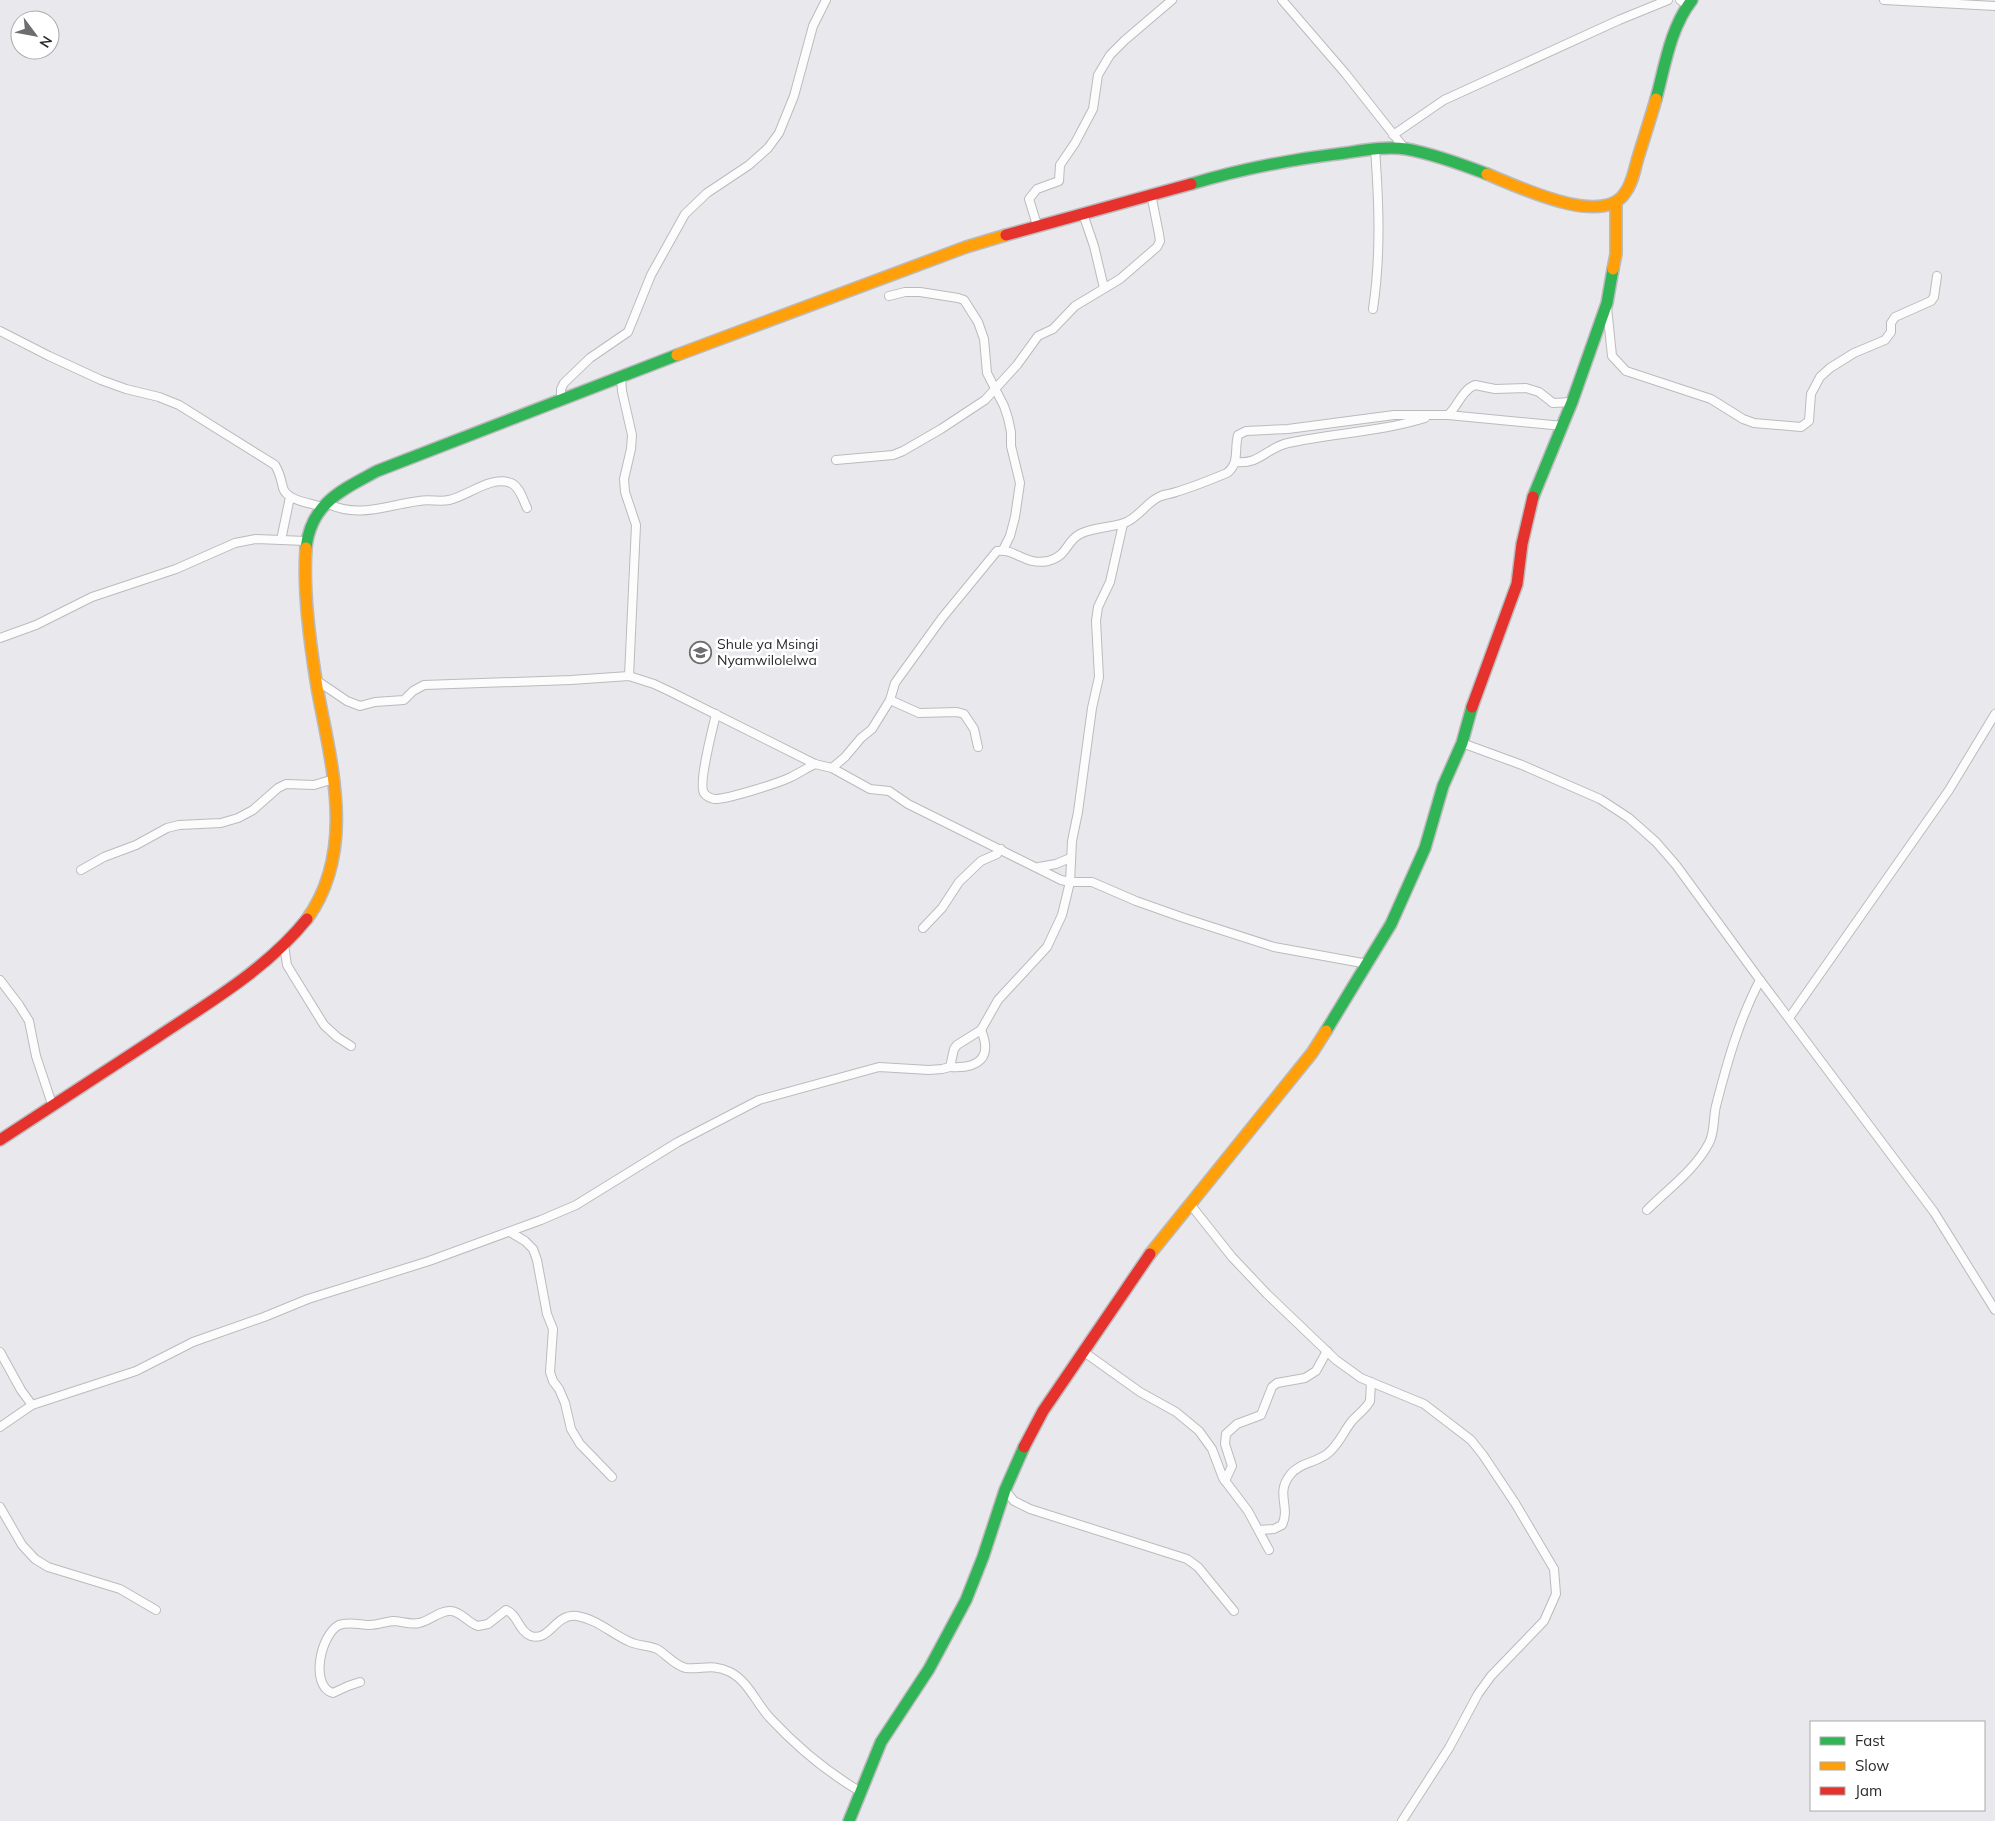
<svg xmlns="http://www.w3.org/2000/svg" width="1995" height="1821" font-family="Mulish,sans-serif">
  <style>
    .lines { fill: none; stroke-linecap: round; stroke-linejoin: round }
    .street-casing { stroke: #bbbbbe; stroke-width: 10 }
    .fast-casing { stroke: #bbbbbe; stroke-width: 14 }
    .slow-casing { stroke: #bbbbbe; stroke-width: 14 }
    .jam-casing { stroke: #bbbbbe; stroke-width: 14 }
    .street { stroke: #fcfcfc; stroke-width: 8 }
    .fast { stroke: #30b455; stroke-width: 11 }
    .slow { stroke: #ff9f0a; stroke-width: 11 }
    .jam { stroke: #e5322d; stroke-width: 11 }
    .labels { text-anchor: middle; dominant-baseline: central; stroke-width: 5; stroke-linejoin: round; paint-order: stroke }
    .poi-label { font-size: 14px; fill: #2a2a2c; stroke: #fff; text-anchor: start }
  </style>
  <rect width="100%" height="100%" fill="#e9e8ec"/>
  <g class="lines">
    <defs>
      <g id="street">
        <polyline points="1282,0 1345,73 1405,149"/>
        <polyline points="1680,0 1687,5"/>
        <polyline points="1884,0 1995,6"/>
        <polyline points="1393,135 1444,100 1619,20 1668,0"/>
        <polyline points="1083,214 1094,246 1104,288"/>
        <polyline points="1037,225 1029,199 1037,189 1059,181 1060,165 1075,143 1093,109 1098,75 1110,55 1125,40 1172,0"/>
        <polyline points="889,296 905,292 920,292 958,298 964,300 978,322 984,339 987,373 1004,406 1008,418 1011,432 1011,446 1020,483 1015,517 1010,536 1003,550"/>
        <polyline points="1607,307 1612,356 1626,371 1711,399 1743,419 1754,423 1801,427 1809,421 1811,394 1820,377 1830,368 1854,353 1885,340 1891,332 1891,323 1895,317 1931,301 1934,297 1937,276"/>
        <path d="M1373,309C1381,255 1379,203 1375,149"/>
        <path d="M0,331L49,356L101,380L126,389L159,397L179,405L275,465C280,473 281,479 283,488C287,501 311,503 322,507"/>
        <polyline points="621,377 622,391 632,435 631,449 624,479 625,492 636,525 629,676"/>
        <polyline points="561,400 561,389 564,383 590,358 628,332 651,275 685,214 707,193 749,165 768,148 779,133 794,96 813,26 826,0"/>
        <polyline points="1448,415 1563,426"/>
        <polyline points="836,460 893,455 903,451 941,429 985,400 1017,365 1038,336 1053,329 1075,306 1120,279 1157,247 1160,241 1159,234 1151,194"/>
        <path d="M1235,462C1260,465 1266,448 1288,443C1333,433 1380,432 1425,418"/>
        <path d="M326,503C359,519 386,505 419,501C429,499 440,502 449,500C468,496 491,475 511,483C520,487 523,500 527,508"/>
        <polyline points="281,540 290,497"/>
        <polyline points="0,638 36,625 92,597 176,569 235,543 256,539 306,541"/>
        <polyline points="316,680 347,701 360,706 375,702 404,700 413,691 424,685 571,680 629,676 654,684 671,692 815,764 832,768 870,789 889,791 908,804 1061,880 1070,882 1092,882 1136,901 1184,918 1274,947 1368,964"/>
        <polyline points="890,700 919,713 957,712 964,714 974,729 978,747"/>
        <path d="M716,714C713,727 698,784 704,793C706,796 710,798 714,799C725,800 779,783 791,777C799,773 807,768 815,764"/>
        <polyline points="1462,743 1522,765 1600,799 1629,818 1656,842 1676,865 1760,980 1934,1212 1995,1310"/>
        <path d="M832,768L845,757L861,738L872,729L890,700L895,683L942,618L997,551C1015,548 1025,566 1048,561C1069,555 1065,542 1080,534C1093,527 1110,528 1124,523C1139,518 1147,501 1161,496C1166,494 1171,494 1176,492C1193,487 1210,480 1227,473C1240,463 1234,449 1238,435L1246,431L1288,429L1394,415H1448C1458,406 1462,390 1475,385L1495,389L1526,388L1539,392L1553,403L1572,402"/>
        <polyline points="1039,867 1056,864 1070,858"/>
        <polyline points="81,870 104,857 136,845 167,828 179,825 221,823 238,818 253,810 278,788 286,784 314,785 334,779"/>
        <polyline points="923,928 942,908 959,882 981,861 997,854 1001,849"/>
        <polyline points="284,945 287,965 293,975 324,1025 337,1037 351,1046"/>
        <polyline points="0,980 19,1005 29,1021 36,1056 52,1104"/>
        <polyline points="1789,1018 1949,790 1995,714"/>
        <path d="M950,1067C978,1069 993,1058 981,1030"/>
        <polyline points="1190,1204 1232,1257 1267,1294 1336,1360 1361,1378 1424,1404 1471,1440 1483,1455 1515,1503 1554,1569 1556,1594 1544,1621 1491,1676 1478,1694 1449,1748 1402,1821"/>
        <path d="M1647,1210C1668,1189 1695,1170 1709,1143C1715,1132 1713,1118 1716,1106C1727,1063 1739,1020 1760,980"/>
        <polyline points="510,1232 525,1241 533,1249 537,1260 547,1314 553,1329 550,1372 553,1381 559,1389 565,1403 571,1429 580,1444 612,1477"/>
        <polyline points="0,1352 21,1390 32,1405"/>
        <polyline points="1084,1352 1140,1392 1176,1412 1199,1431 1212,1449 1223,1478 1248,1511 1269,1550"/>
        <polyline points="0,1427 32,1405 136,1371 193,1342 264,1317 308,1299 429,1261 541,1220 576,1205 678,1142 759,1100 879,1067 929,1070 942,1069 950,1067 954,1049 957,1045 981,1030 998,1000 1047,947 1062,915 1070,882 1072,841 1078,812 1092,708 1099,677 1096,621 1098,607 1110,582 1123,524"/>
        <polyline points="1225,1481 1232,1466 1225,1444 1226,1434 1237,1424 1261,1415 1272,1387 1277,1383 1305,1378 1316,1371 1327,1351"/>
        <polyline points="1005,1490 1014,1501 1030,1509 1187,1559 1198,1567 1234,1611"/>
        <polyline points="0,1507 22,1545 35,1559 48,1567 120,1589 156,1610"/>
        <path d="M1259,1530L1274,1529L1282,1525C1291,1507 1275,1494 1290,1475C1299,1463 1315,1463 1327,1454C1339,1445 1343,1432 1352,1421C1358,1414 1366,1409 1370,1401L1371,1382"/>
        <path d="M360,1682L348,1686L333,1693C309,1686 321,1634 339,1625C349,1621 360,1625 370,1625C377,1625 385,1622 393,1621C401,1621 410,1625 419,1623C430,1621 440,1610 451,1611C462,1612 468,1623 478,1626L488,1624L506,1610C518,1614 518,1631 531,1636C550,1642 555,1613 577,1616C596,1619 611,1633 628,1641C637,1646 648,1645 657,1649C666,1654 675,1666 686,1668C702,1670 712,1663 730,1672C748,1681 756,1703 770,1718C798,1748 825,1771 861,1792"/>
      </g>
      <g id="fast">
        <path d="M1656,99C1665,66 1670,28 1692,0"/>
        <path d="M1191,184C1241,169 1293,159 1345,153C1365,150 1387,146 1406,149C1434,154 1461,164 1487,174"/>
        <polyline points="1533,497 1572,402 1607,303 1613,269"/>
        <path d="M306,548C311,503 342,490 377,471L677,355"/>
        <polyline points="1326,1031 1391,924 1425,848 1443,786 1462,743 1472,707"/>
        <polyline points="849,1821 881,1742 929,1669 966,1600 983,1557 1005,1490 1024,1447"/>
      </g>
      <g id="slow">
        <path d="M1487,174C1517,186 1602,228 1625,193C1632,184 1634,172 1637,161C1643,141 1650,120 1656,99"/>
        <polyline points="1613,269 1616,254 1616,203"/>
        <polyline points="677,355 966,247 1006,235"/>
        <path d="M306,548C303,592 310,643 317,687C331,764 357,849 307,919"/>
        <polyline points="1150,1254 1312,1053 1326,1031"/>
      </g>
      <g id="jam">
        <polyline points="1006,235 1191,184"/>
        <polyline points="1472,707 1517,584 1522,544 1533,497"/>
        <path d="M0,1140C52,1106 104,1072 156,1038C208,1003 267,969 307,919"/>
        <polyline points="1024,1447 1043,1411 1150,1254"/>
      </g>
    </defs>
    <!-- street casing -->
    <use href="#street" class="street-casing"/>
    <!-- fast casing -->
    <use href="#fast" class="fast-casing"/>
    <!-- slow casing -->
    <use href="#slow" class="slow-casing"/>
    <!-- jam casing -->
    <use href="#jam" class="jam-casing"/>
    <!-- street -->
    <use href="#street" class="street"/>
    <!-- fast -->
    <use href="#fast" class="fast"/>
    <!-- slow -->
    <use href="#slow" class="slow"/>
    <!-- jam -->
    <use href="#jam" class="jam"/>
  </g>
  <!-- icons -->
  <defs>
    <symbol id="school-ring" viewBox="-11 -11 22 22"><circle r="9.5" fill="#fff" stroke="#6d6c6f" stroke-width="1.5"/><path d="M0-5L7-2L0 1L-7-2ZM-4 1L0 2.5L4 1V4Q0 6-4 4Z" fill="#6d6c6f"/></symbol>
  </defs>
  <g fill-rule="evenodd">
    <use href="#school-ring" x="688" y="640" width="25" height="25"/>
  </g>
  <g class="labels">
    <!-- poi labels -->
    <g class="poi-label">
      <text x="717" y="644">Shule ya Msingi<tspan x="717" dy="16">Nyamwilolelwa</tspan></text>
    </g>
  </g>
  <!-- legend -->
  <rect x="1810" y="1721" width="175" height="90" fill="#ffffff" stroke="#aaaaab"/>
  <rect x="1820" y="1737" width="25" height="8" fill="#30b455" stroke="#aaaaab"/>
  <text x="1855" y="1746" font-size="15" fill="#2a2a2c">Fast</text>
  <rect x="1820" y="1762" width="25" height="8" fill="#ff9f0a" stroke="#aaaaab"/>
  <text x="1855" y="1771" font-size="15" fill="#2a2a2c">Slow</text>
  <rect x="1820" y="1787" width="25" height="8" fill="#e5322d" stroke="#aaaaab"/>
  <text x="1855" y="1796" font-size="15" fill="#2a2a2c">Jam</text>
  <!-- north arrow -->
  <g transform="translate(35 35) rotate(122)"><circle r="24" fill="#ffffff" stroke="#aaaaab"/>
  <path d="M0-4L9 19L0 12L-9 19Z" fill="#6d6c6f"/>
  <text y="-8" font-size="14" font-weight="bold" text-anchor="middle" fill="#2a2a2c">N</text>
  </g>
</svg>
